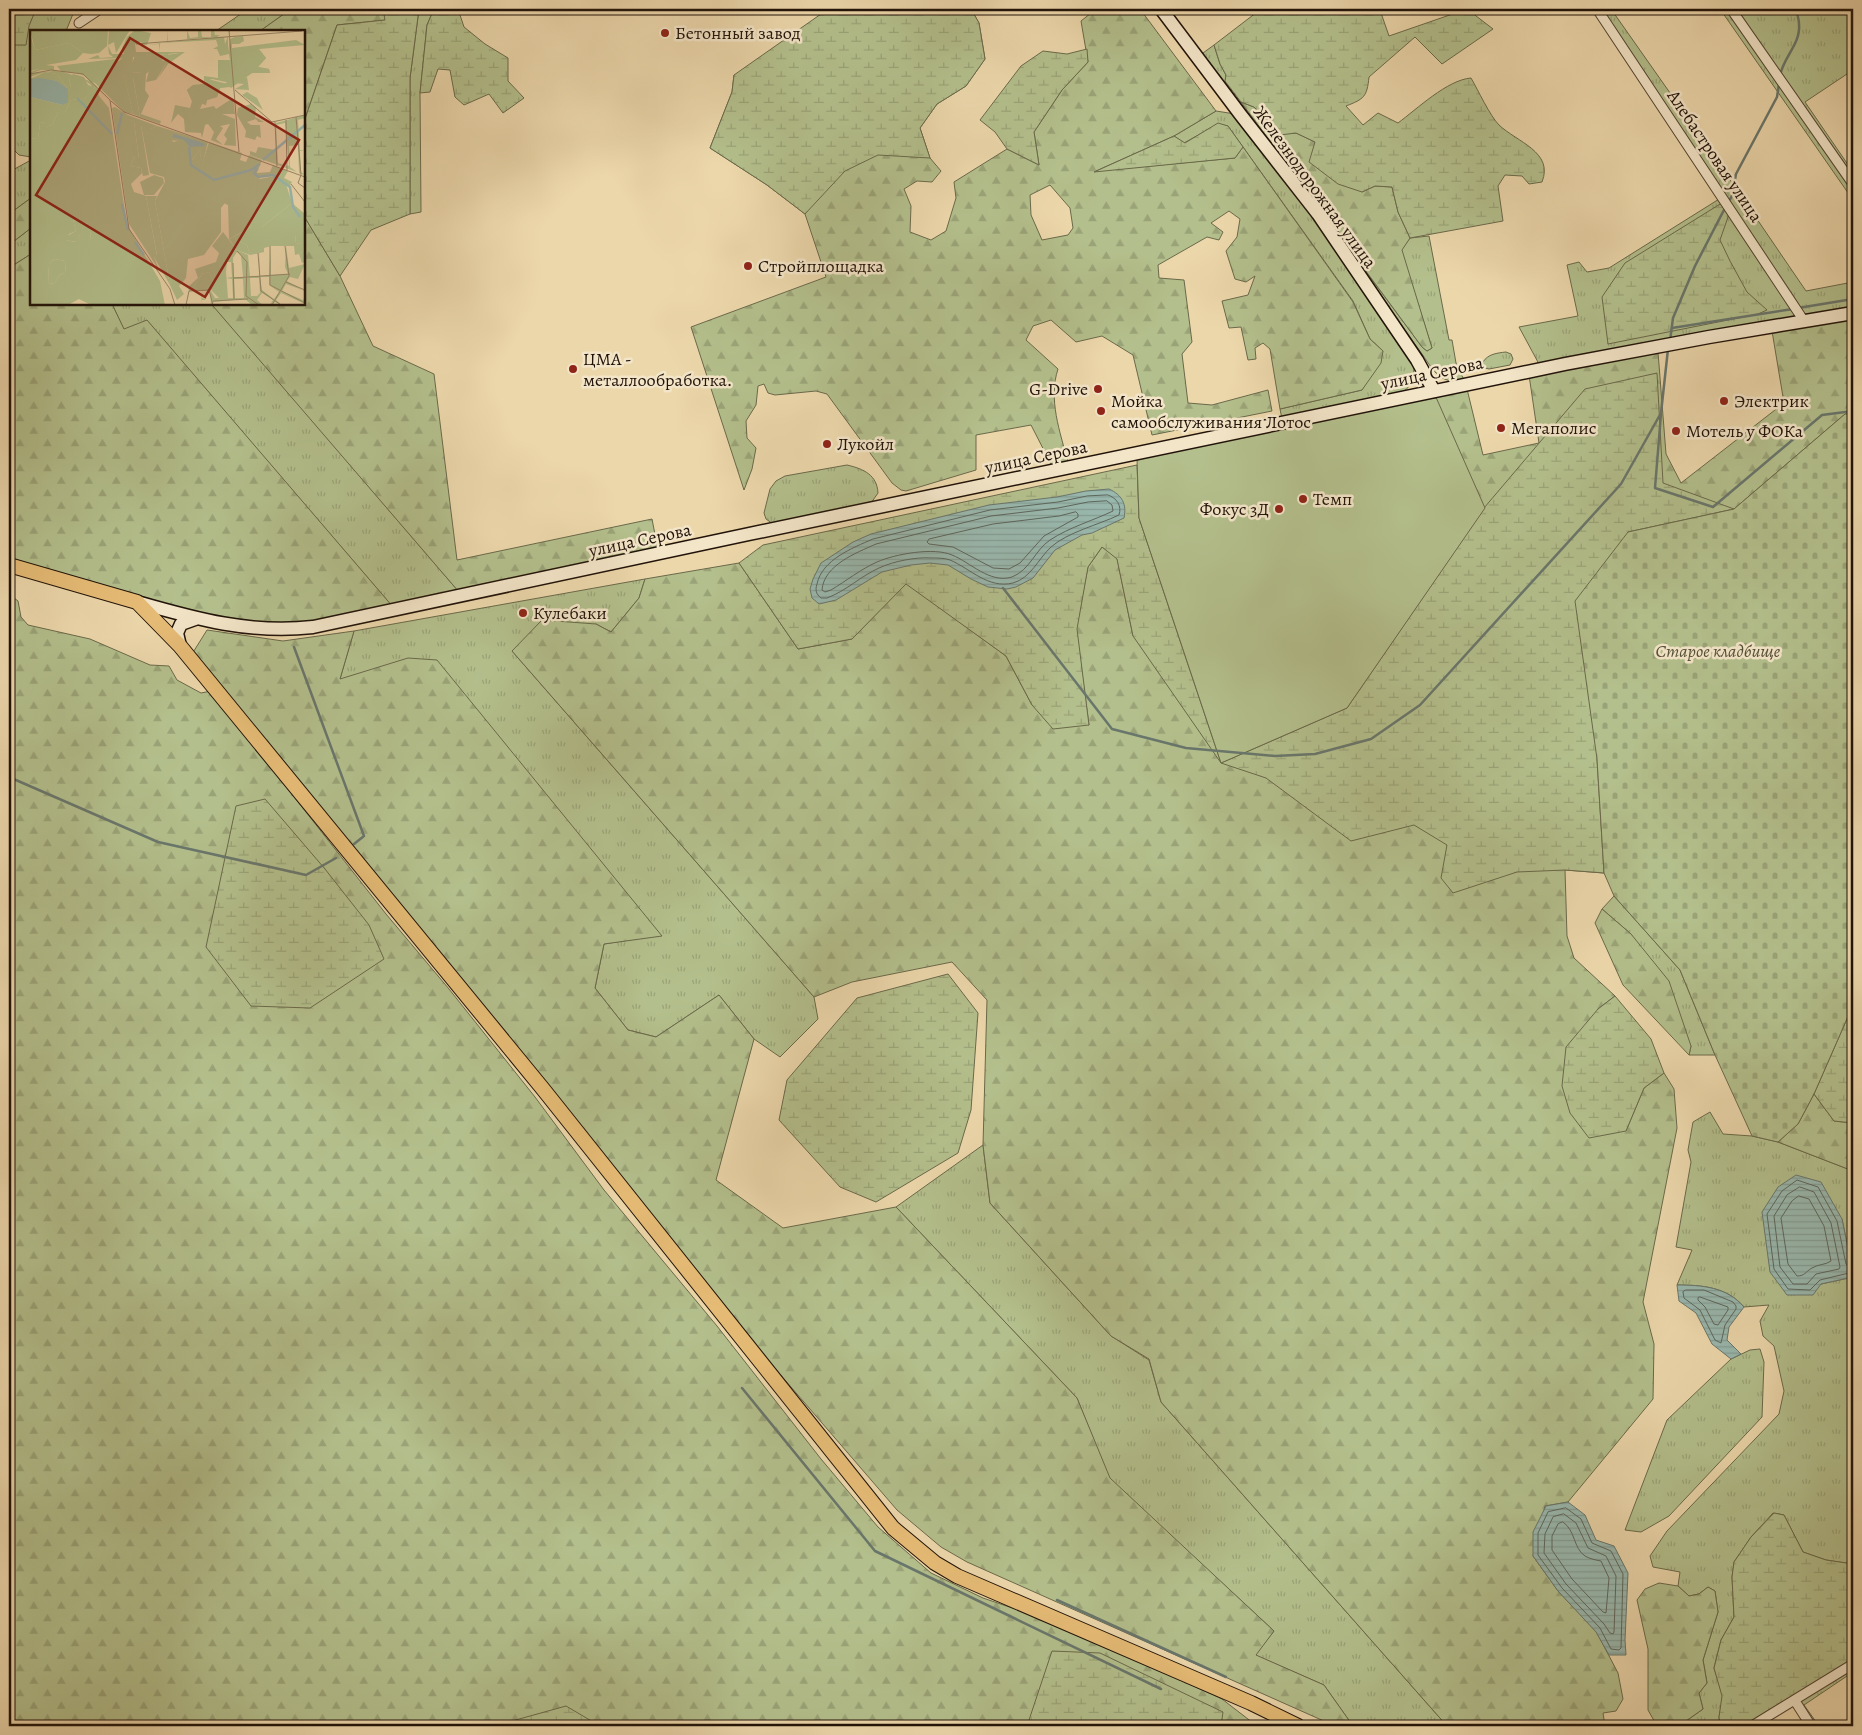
<svg xmlns="http://www.w3.org/2000/svg" width="1862" height="1735" font-family="Alegreya,serif">
  <style>
    .grass { fill: url(#grass-tufts); stroke: #6a694a }
    .forest { fill: url(#forest-firs); stroke: #6a694a; fill-rule: evenodd }
    .wetland { fill: url(#wetland-marsh); stroke: #6a694a }
    .cemetery { fill: url(#cemetery-stones); stroke: #6a694a }
    .pitch { fill: #b3bf8c; stroke: #6a694a }
    .water { fill: url(#water-rules); stroke: #69766c }
    .lines { fill: none; stroke-linecap: round; stroke-linejoin: round }
    .shore { stroke: #5d665c; stroke-width: 1 }
    .stream { stroke: #69766c; stroke-width: 2.5 }
    .street-casing { stroke: #544432; stroke-width: 11 }
    .secondary-casing { stroke: #211309; stroke-width: 15 }
    .primary-casing { stroke: #211309; stroke-width: 16 }
    .street { stroke: #f3e5c8; stroke-width: 9 }
    .secondary { stroke: #f3e5c8; stroke-width: 12 }
    .primary { stroke: #e6bc76; stroke-width: 14 }
    .poi-dot { fill: #8f2418; stroke: #f3e5c8; stroke-width: 2 }
    .labels { text-anchor: middle; dominant-baseline: central; stroke-width: 5; stroke-linejoin: round; paint-order: stroke }
    .poi-label { font-size: 18px; fill: #211309; stroke: #f3e5c8; text-anchor: start }
    .street-label { font-size: 18px; fill: #211309; stroke: #f3e5c8 }
    .park-label { font-size: 18px; font-style: italic; fill: #544f37; stroke: #f3e5c8 }
    .inset-river { fill: none; stroke: #99b8ae; stroke-width: 2.5 }
    .inset-road { fill: none; stroke: #9b896a; stroke-width: 1 }
    .view { fill: #8f2418; fill-opacity: 0.15; stroke: #8f2418; stroke-width: 2.5 }
    .inset-edge { fill: none; stroke: #211309; stroke-width: 2.5 }
  </style>
  <defs>
    <pattern id="grass-tufts" width="24" height="20" patternUnits="userSpaceOnUse" patternTransform="scale(1.25)"><rect width="24" height="20" fill="#b3bf8c"/><path d="M3 7l-1-3M5 7V3M7 7l1-3M15 17l-1-3M17 17v-4M19 17l1-3" fill="none" stroke="#9aa377"/></pattern>
    <pattern id="forest-firs" width="22" height="20" patternUnits="userSpaceOnUse" patternTransform="scale(1.25)"><rect width="22" height="20" fill="#b3bf8c"/><path d="M5 1l3.5 6h-7zM16 11l3.5 6h-7z" fill="#9aa377"/></pattern>
    <pattern id="wetland-marsh" width="20" height="14" patternUnits="userSpaceOnUse" patternTransform="scale(1.25)"><rect width="20" height="14" fill="#b3bf8c"/><path d="M1 5h8M5 5V1M11 12h8M15 12V8" fill="none" stroke="#9aa377"/></pattern>
    <pattern id="cemetery-stones" width="16" height="16" patternUnits="userSpaceOnUse" patternTransform="scale(1.25)"><rect width="16" height="16" fill="#b3bf8c"/><path d="M2 7V4a2 2 0 0 1 4 0v3zM10 15v-3a2 2 0 0 1 4 0v3z" fill="#9aa377"/></pattern>
    <pattern id="water-rules" width="6" height="5" patternUnits="userSpaceOnUse" patternTransform="scale(1.25)"><rect width="6" height="5" fill="#99b8ae"/><path d="M0 2.5h6" fill="none" stroke="#849d94"/></pattern>
  </defs>
  <rect width="100%" height="100%" fill="#ecd7ab"/>
  <filter id="stains"><feTurbulence type="fractalNoise" baseFrequency=".004" numOctaves="4"/><feColorMatrix values="0 0 0 0 .2 0 0 0 0 .09 0 0 0 0 .02 0 0 0 .5 -.17"/></filter>
  <radialGradient id="worn" r=".72"><stop offset=".6" stop-color="#630" stop-opacity="0"/><stop offset="1" stop-color="#630" stop-opacity=".3"/></radialGradient>
  <!-- grass -->
  <g class="grass">
    <polygon points="9,9 75,9 66,31 31,31 31,157 19,155 9,145"/>
    <polygon points="248,9 291,9 260,31 216,31"/>
    <polygon points="419,9 434,9 427,25 420,93 421,212 410,214 410,78"/>
    <polygon points="1601,9 1611,9 1701,137 1806,291 1853,282 1853,307 1803,315 1748,228 1746,229 1798,316 1539,364 1519,327 1578,316 1567,265 1579,262 1587,272 1609,268 1724,196 1700,161 1694,147"/>
    <polygon points="1720,9 1728,9 1853,190 1853,200"/>
    <polygon points="1735,9 1853,9 1853,70 1805,102 1853,172 1853,178"/>
    <path d="M1214,45L1220,64L1226,75L1225,82L1422,347L1427,351L1432,348L1401,250L1410,238L1429,236L1449,340H1452L1456,363L1464,380C1440,385 1434,371 1422,354L1322,214L1204,56L1203,53Z"/>
    <path d="M1216,111L1235,114L1315,217L1413,360C1415,374 1414,384 1402,393L1282,419L1280,409L1362,390L1383,351L1370,339L1353,301L1228,126L1218,124L1184,143L1174,136Z"/>
    <polygon points="31,160 31,198 9,214 9,172"/>
    <polygon points="31,228 31,254 9,268 9,245"/>
    <polygon points="112,304 215,304 214,306 459,592 393,607 147,321 124,330"/>
    <path d="M1506,352L1511,354L1513,359L1510,365L1489,369L1485,368L1483,362C1488,354 1497,353 1506,352Z"/>
    <path d="M847,465C864,469 877,475 878,493L871,503L773,524L766,519L764,513L770,489L776,481L785,476Z"/>
    <polygon points="645,579 639,598 611,632 596,624 512,651 814,997 818,1019 780,1057 754,1039 719,995 656,1037 628,1030 595,988 604,944 661,935 340,679 354,631"/>
    <polygon points="1614,896 1680,970 1715,1055 1689,1055 1691,1046 1631,934 1602,909"/>
    <path d="M1710,1112L1723,1134L1752,1136L1778,1142L1853,1171V1273L1842,1219L1821,1284L1853,1277V1564L1826,1560L1803,1552L1784,1515L1773,1513L1751,1537L1734,1562L1732,1577L1734,1617L1721,1640L1714,1668L1723,1697L1719,1717L1720,1726H1682L1686,1721L1703,1709L1699,1693L1707,1683L1703,1660L1718,1612L1715,1591L1708,1587L1699,1594L1689,1596L1678,1586L1680,1572L1653,1567L1650,1556L1667,1531L1779,1414L1784,1391L1774,1346L1763,1336L1760,1321L1769,1305L1744,1307C1727,1287 1702,1285 1677,1285L1692,1250L1676,1247L1691,1162L1688,1150L1693,1122Z"/>
    <polygon points="983,1145 990,1203 1111,1336 1149,1360 1161,1402 1447,1726 1353,1726 1324,1685 1255,1655 1274,1631 1109,1478 1077,1398 896,1207"/>
    <polygon points="1760,1349 1764,1362 1762,1417 1669,1516 1641,1532 1625,1530 1667,1420 1731,1359 1750,1350"/>
    <polygon points="1853,1667 1853,1672 1804,1705 1819,1726 1814,1726 1800,1705 1801,1699"/>
  </g>
  <!-- forest -->
  <g class="forest">
    <polygon points="291,9 383,9 386,20 337,25 304,122 304,31 260,31"/>
    <path d="M971,9L979,23L985,59L966,86L937,104L920,128L930,158L941,171L932,182L917,181L904,189L911,206L910,232L931,240L946,231L956,198L954,182L1007,149L1039,165L1034,132L1062,90L1088,62L1081,21L1096,9H1140L1216,111L1174,136L1096,171L1235,158L1243,147L1353,302L1370,339L1383,351L1381,363L1362,390L1280,409L1270,349L1263,343L1255,348L1256,359L1248,360L1241,327L1229,328L1222,301L1248,295L1255,276L1246,282L1235,279L1226,251L1237,237L1240,219L1229,211L1211,223L1223,232L1219,240L1207,237L1158,265L1159,278L1184,280L1192,342L1182,354L1188,403L1212,405L1268,390L1272,411L1152,435L1133,355L1102,336L1076,342L1051,320L1033,326L1026,340L1058,369C1048,399 1060,432 1068,462L1052,466L1031,425L976,435V470L906,491L901,490L892,483L827,394L816,391L775,395L768,393L764,384L758,386L756,405L746,421L747,438L756,448L752,469L744,490L691,327L826,277L805,214L767,185L710,148L732,92L734,75ZM1050,185L1070,208L1073,228L1068,235L1042,240L1031,215L1030,195Z"/>
    <polygon points="1241,102 1254,107 1280,134 1296,133 1315,142 1362,192 1375,186 1392,187 1398,212 1410,238 1402,250 1432,348 1427,351 1422,347"/>
    <polygon points="31,198 31,228 9,245 9,214"/>
    <polygon points="304,216 340,276 373,346 434,374 457,560 652,519 658,550 459,592 213,306 215,304 304,304"/>
    <polygon points="31,254 31,304 112,304 124,329 147,320 393,607 283,626 206,616 9,560 9,268"/>
    <polygon points="1853,318 1853,414 1845,414 1734,509 1575,601 1604,873 1565,870 1567,936 1574,958 1615,996 1598,1009 1626,1131 1644,1088 1664,1073 1674,1089 1677,1128 1643,1302 1654,1344 1653,1399 1568,1502 1545,1506 1533,1556 1558,1591 1596,1631 1618,1673 1623,1699 1616,1711 1603,1713 1605,1726 1447,1726 1161,1402 1149,1359 1111,1336 990,1203 983,1145 987,1000 952,962 852,982 814,997 512,651 542,620 596,624 611,632 639,598 645,579 739,563 798,649 852,639 906,583 1006,656 1032,705 1089,725 1076,629 1088,567 1102,547 1117,558 1133,636 1435,395 1467,389 1483,455 1539,443 1529,375 1658,352 1666,454 1681,483 1784,403 1772,331"/>
    <polygon points="9,594 18,601 21,617 28,625 90,639 150,665 169,666 177,680 201,693 211,691 386,914 449,989 535,1097 604,1190 717,1326 821,1459 878,1527 931,1573 983,1598 1056,1623 1222,1699 1257,1726 600,1726 512,1721 500,1726 9,1726"/>
    <polygon points="207,630 283,641 354,631 340,679 408,658 437,660 662,936 604,944 595,988 628,1030 656,1037 719,995 754,1039 716,1180 783,1228 896,1207 1077,1398 1110,1478 1274,1631 1256,1655 1324,1685 1353,1726 1335,1726 967,1562 941,1547 897,1510 641,1213 192,654"/>
    <polygon points="1602,909 1631,934 1669,981 1691,1046 1689,1055 1623,985 1595,923"/>
    <polygon points="1814,1094 1834,1121 1853,1123 1853,1171 1778,1142 1798,1124"/>
    <polygon points="1659,1583 1678,1586 1689,1596 1699,1594 1708,1587 1715,1591 1718,1612 1703,1660 1707,1683 1699,1693 1703,1709 1686,1721 1682,1726 1657,1726 1648,1710 1648,1649 1637,1600 1645,1589"/>
  </g>
  <!-- wetland -->
  <g class="wetland">
    <polygon points="9,9 36,9 29,26 26,45 9,45"/>
    <polygon points="383,9 419,9 410,78 410,214 371,230 340,276 304,216 304,122 337,25 385,20"/>
    <polygon points="434,9 458,9 464,27 485,44 508,58 508,81 524,98 503,113 489,94 464,105 455,97 450,70 438,69 430,92 420,93 427,25"/>
    <polygon points="818,9 971,9 979,23 985,59 966,86 937,104 920,128 930,158 878,155 845,171 805,214 767,185 710,148 732,92 734,75 821,14"/>
    <path d="M1261,9H1365L1367,14L1380,10L1389,36L1467,9L1493,29L1442,64L1415,37L1369,77C1367,97 1364,99 1346,106L1363,125L1378,113L1398,123C1417,109 1447,80 1471,78C1478,90 1490,116 1499,125C1517,142 1554,152 1542,182L1529,184L1522,176L1505,175L1498,186L1503,221L1410,238L1398,212L1392,187L1375,186L1362,192L1338,184L1309,162L1315,142L1296,133L1280,135L1254,107L1241,102L1225,81L1226,75L1220,64L1214,45Z"/>
    <polygon points="1087,49 1088,62 1062,90 1034,132 1039,165 1007,149 995,132 980,120 1021,66 1043,51 1067,54"/>
    <polygon points="1218,123 1228,126 1243,147 1235,158 1094,172 1174,136 1185,143"/>
    <polygon points="1725,201 1729,207 1728,217 1720,240 1730,261 1747,292 1767,310 1758,314 1608,344 1602,297 1625,263"/>
    <polygon points="1657,373 1663,483 1734,509 1628,532 1597,759 1604,873 1565,870 1517,872 1453,893 1441,878 1447,845 1414,825 1351,841 1266,778 1221,763 1133,636 1117,559 1102,547 1088,567 1077,629 1089,725 1053,729 1032,705 1006,656 906,584 852,639 798,649 739,563 763,545 1137,465 1139,518 1221,763 1347,708 1484,508 1585,389"/>
    <polygon points="265,799 325,869 369,925 384,959 310,1008 251,1006 206,947 236,806"/>
    <polygon points="948,974 978,1013 971,1110 958,1153 876,1202 840,1187 779,1120 787,1080 857,998"/>
    <polygon points="1615,996 1651,1039 1664,1073 1644,1088 1626,1131 1589,1138 1570,1113 1562,1086 1566,1047 1598,1009"/>
    <polygon points="1853,1005 1853,1123 1834,1121 1814,1094"/>
    <polygon points="1774,1513 1784,1515 1803,1552 1826,1560 1853,1564 1853,1661 1747,1726 1720,1726 1719,1717 1722,1696 1714,1668 1721,1640 1734,1617 1732,1577 1734,1562 1751,1537"/>
    <polygon points="1052,1651 1100,1653 1223,1712 1221,1726 1027,1726"/>
    <polygon points="566,1706 600,1726 500,1726 512,1721"/>
  </g>
  <!-- cemetery -->
  <polygon class="cemetery" points="1845,414 1853,414 1853,1005 1814,1094 1798,1124 1778,1142 1752,1136 1715,1055 1680,970 1614,896 1604,873 1597,759 1575,601 1628,532 1734,509"/>
  <!-- pitch -->
  <polygon class="pitch" points="1435,395 1485,508 1347,708 1221,763 1139,518 1137,459"/>
  <!-- water -->
  <g class="water">
    <path d="M1109,489C1122,495 1127,504 1124,518L1092,533L1082,535L1055,550L1033,578L1016,587L1007,589L988,587L971,579L948,565L930,563L911,565L882,572L836,600L819,604L812,598L810,589L813,579L821,563L853,542L871,534L989,505L1057,497L1086,491Z"/>
    <polygon points="1796,1175 1821,1182 1842,1219 1853,1273 1853,1277 1821,1284 1813,1295 1787,1295 1770,1272 1762,1212 1778,1187"/>
    <path d="M1677,1285C1702,1285 1727,1287 1744,1307L1729,1327L1727,1340L1741,1354L1731,1359L1712,1344L1696,1313L1679,1301Z"/>
    <polygon points="1568,1502 1585,1515 1596,1540 1614,1546 1628,1573 1625,1640 1626,1655 1609,1655 1596,1632 1558,1591 1533,1556 1533,1532 1546,1506"/>
  </g>
  <g class="lines">
    <!-- shore -->
    <g class="shore">
      <path d="M1108,495C1117,498 1122,506 1119,515C1098,525 1068,532 1051,547C1038,559 1031,578 1013,583C988,589 971,569 950,560C945,558 937,558 931,558C916,557 894,561 879,568C861,576 846,591 827,598H821C816,594 815,590 817,584C822,560 852,548 873,539L990,510L1058,502L1087,496Z"/>
      <path d="M1107,501L1112,505L1113,511C1092,521 1070,527 1050,540C1035,550 1030,570 1012,577C990,584 970,562 952,555C934,547 895,554 877,562C861,569 846,581 831,590L825,592L822,590C824,565 856,553 876,544L991,516L1058,508L1088,502Z"/>
      <polygon points="1076,512 1078,514 1078,517 1044,536 1020,563 1009,569 993,568 953,547 929,544 927,542 929,539 993,524 1059,516"/>
      <polygon points="1800,1187 1814,1192 1831,1223 1840,1267 1839,1269 1816,1274 1807,1284 1793,1284 1780,1267 1774,1216 1787,1195"/>
      <path d="M1799,1196L1809,1199L1824,1226L1831,1261C1826,1265 1818,1264 1812,1268C1805,1272 1805,1276 1797,1276L1788,1264L1781,1218L1792,1201Z"/>
      <polyline points="1853,1268 1852,1269 1846,1264 1837,1221 1818,1187 1797,1180 1782,1191 1767,1214 1774,1269 1788,1289 1810,1290 1820,1280 1853,1272"/>
      <polygon points="1686,1290 1704,1290 1733,1302 1736,1306 1736,1309 1725,1325 1721,1343 1715,1340 1700,1310 1684,1298 1683,1292"/>
      <polygon points="1700,1297 1728,1307 1728,1310 1718,1325 1714,1324 1705,1307 1698,1300 1698,1298"/>
      <polygon points="1566,1508 1581,1519 1592,1543 1611,1551 1623,1574 1621,1648 1619,1650 1611,1649 1600,1628 1562,1588 1538,1555 1538,1533 1548,1512"/>
      <polygon points="1564,1514 1576,1523 1588,1548 1606,1556 1616,1576 1614,1632 1613,1634 1610,1633 1604,1624 1566,1584 1544,1553 1545,1534 1553,1517"/>
      <path d="M1563,1522C1576,1531 1573,1548 1585,1556C1590,1559 1596,1560 1601,1561L1609,1578L1606,1613L1603,1612L1572,1579L1552,1550V1536L1558,1524Z"/>
    </g>
    <!-- stream -->
    <g class="stream">
      <path d="M1780,76C1783,57 1801,44 1799,24C1799,19 1797,14 1796,9"/>
      <polyline points="1729,201 1732,196 1736,174 1777,97 1779,84"/>
      <polyline points="1798,308 1853,299"/>
      <polyline points="1672,328 1793,309"/>
      <polyline points="1670,341 1673,318 1695,266 1726,206"/>
      <polyline points="1661,414 1655,488 1713,507 1822,415 1853,411"/>
      <polyline points="1003,588 1112,729 1186,748 1275,756 1315,754 1371,739 1420,705 1621,484 1661,413 1668,349"/>
      <polyline points="294,647 364,836 354,844"/>
      <polyline points="9,777 158,842 306,875 336,858"/>
      <polyline points="742,1388 875,1551 1161,1689"/>
      <polyline points="1057,1600 1226,1677"/>
    </g>
    <defs>
      <g id="street">
        <polyline points="1597,9 1804,321"/>
        <polyline points="1731,9 1853,184"/>
        <polyline points="79,23 100,9"/>
        <polyline points="1795,1701 1811,1726"/>
        <polyline points="1752,1726 1853,1664"/>
      </g>
      <g id="secondary">
        <polyline points="1161,9 1240,114 1318,214 1417,360 1434,391"/>
        <path d="M137,602C196,619 250,634 313,627L749,534L1565,364L1709,337L1853,313"/>
        <polyline points="180,646 177,633 181,624 195,619"/>
      </g>
      <polyline id="primary" points="9,565 137,602 180,646 543,1089 893,1528 935,1563 957,1576 1251,1703 1298,1726"/>
    </defs>
    <!-- street casing -->
    <use href="#street" class="street-casing"/>
    <!-- secondary casing -->
    <use href="#secondary" class="secondary-casing"/>
    <!-- primary casing -->
    <use href="#primary" class="primary-casing"/>
    <!-- street -->
    <use href="#street" class="street"/>
    <!-- secondary -->
    <use href="#secondary" class="secondary"/>
    <!-- primary -->
    <use href="#primary" class="primary"/>
  </g>
  <!-- markers -->
  <g class="poi-dot">
    <circle cx="665" cy="33" r="5"/>
    <circle cx="748" cy="266" r="5"/>
    <circle cx="573" cy="369" r="5"/>
    <circle cx="1098" cy="389" r="5"/>
    <circle cx="1724" cy="401" r="5"/>
    <circle cx="1101" cy="411" r="5"/>
    <circle cx="1501" cy="428" r="5"/>
    <circle cx="1676" cy="431" r="5"/>
    <circle cx="827" cy="444" r="5"/>
    <circle cx="1303" cy="499" r="5"/>
    <circle cx="1279" cy="509" r="5"/>
    <circle cx="523" cy="613" r="5"/>
  </g>
  <g class="labels">
    <!-- poi labels -->
    <g class="poi-label">
      <text x="675" y="33">Бетонный завод</text>
      <text x="758" y="266">Стройплощадка</text>
      <text x="583" y="359">ЦМА -<tspan x="583" dy="21">металлообработка.</tspan></text>
      <text x="1088" y="389" text-anchor="end">G-Drive</text>
      <text x="1111" y="401">Мойка<tspan x="1111" dy="21">самообслуживания Лотос</tspan></text>
      <text x="1734" y="401">Электрик</text>
      <text x="1511" y="428">Мегаполис</text>
      <text x="1686" y="431">Мотель у ФОКа</text>
      <text x="837" y="444">Лукойл</text>
      <text x="1313" y="499">Темп</text>
      <text x="1269" y="509" text-anchor="end">Фокус 3Д</text>
      <text x="533" y="613">Кулебаки</text>
    </g>
    <!-- street labels -->
    <g class="street-label">
      <text transform="translate(1715 156) rotate(56)">Алебастровая улица</text>
      <text transform="translate(1315 187) rotate(54)">Железнодорожная улица</text>
      <text transform="translate(1432 373) rotate(-12)">улица Серова</text>
      <text transform="translate(1036 457) rotate(-12)">улица Серова</text>
      <text transform="translate(640 540) rotate(-12)">улица Серова</text>
    </g>
    <!-- park labels -->
    <g class="park-label">
      <text x="1718" y="651">Старое кладбище</text>
    </g>
  </g>
  <!-- overview -->
  <g transform="translate(30 30)">
    <rect width="275" height="275" fill="#ecd7ab"/>
    <path d="M105,0L121,3L117,15H109L113,13L110,12L105,14L106,22H130L129,14L118,15L138,12L137,10V0L138,12L182,8L185,7L149,10L157,9V0L160,8L168,7V0H171L172,7H181V0H184L185,5H190L187,7H194L195,14L198,6V21L200,9L205,7L213,6L214,11L209,14H202V18L266,10L275,15L229,19L236,28L228,37L239,39L240,43H222L201,58L196,52L182,49L174,52V46L188,48V30H200L199,24L190,26L187,19H183L188,16L186,10L130,13V22H155L138,34L127,50L137,32L149,23L103,27L102,43L111,42L103,48L110,87L103,84L94,45V33H86L93,28L58,29L68,25L70,28L83,27L79,24L78,16L82,24H94L92,18L97,7ZM98,85L127,96L121,99L111,95L119,145L113,146L111,138L101,136L104,127L109,128L104,92L94,88ZM275,85V88L268,90L270,120H275L270,121L271,142L275,145L269,143L268,115L259,116L260,137L267,142L220,125V121L226,123L228,117L246,120V93ZM255,93L259,135L258,136L248,133L246,95ZM116,166H127L125,171L140,255L124,227L127,225ZM275,201V232L272,233L269,224L274,220L272,214L266,213L265,204ZM193,202L207,220L218,225L220,246H229V222L230,246L239,245L241,216V245L258,244L255,237L256,216L259,238L275,234L268,249L260,247L257,251L275,261L256,254L252,261L273,270L275,267V274L251,263L246,270L252,275L245,272L240,275L243,270L232,263L227,270L233,275H222L215,269L184,272L181,275L180,261H171L172,268L176,270H172V275L171,260L181,261L185,268H203L202,249L196,248L202,247L201,232H197L196,242L189,250L183,251L179,242L172,244L162,260H169L159,261L158,257L168,248L165,239L186,232L189,223L182,216ZM207,222L211,225L213,247H203V228ZM230,247H239V255L249,262L244,269L232,260ZM220,248H229L230,263L227,266H221ZM204,249H213L214,268H205Z" fill="#b3bf8c" fill-rule="evenodd"/>
    <path d="M79,0H100L86,23L84,12L78,15ZM0,4L5,20L39,13L53,23L46,30L16,35L24,36V40H11L3,43L24,41L47,43L55,46L67,57L69,66L79,78L97,195L130,251L135,275H61L49,269L38,275H0V108L8,109L10,93L14,92L16,97L23,94L28,82H35L41,70L54,69L65,58L48,45L39,48L41,58H37L27,44L15,42L0,47V42L9,39L0,41ZM43,190L59,194L61,209L57,211L49,205L45,212L36,210L39,204L46,201ZM24,229L36,231L35,243L29,245L25,253L18,254L19,234ZM139,24L116,44L115,60L119,66L111,84L131,91L130,94L110,87L103,47L111,42L102,43L101,36L105,26ZM93,28L86,31L94,33V44L103,84L94,82L65,53L31,41L27,36ZM217,47L219,60L205,59L214,54L204,53ZM200,53V57L190,58L187,67L177,70L176,75L172,74L170,79L184,76L186,79L203,68L205,84H192L205,89L206,116L194,115L197,109L194,105L200,94L190,96L193,98L186,109L193,115L181,110L184,102L178,94L175,95L172,108L171,103L155,102L154,89L148,84L141,93L145,75L160,78L162,71L157,60L163,55ZM85,77L98,85L95,88L104,92L109,129L104,127L101,136L111,138L112,143L101,154L104,162L116,166L127,226L124,227L129,240L99,194L82,78ZM116,94L121,99L127,96L137,99L143,112L151,110L160,133L171,118L170,144L209,122L212,123L210,130L216,132L219,125L232,130L227,143L240,142L243,135L258,141L254,148L262,152L259,157L245,146L210,148L198,175L195,173L191,178V202L174,225L158,229L156,248L149,256L154,264L147,270L140,255L125,171L135,152L134,147L120,143L111,95ZM205,206L206,210L217,215L220,225L207,220L199,209Z" fill="#b3bf8c" fill-rule="evenodd"/>
    <path d="M227,17L236,28L228,37L239,39L240,43H222L203,54L201,20ZM151,23L137,32L126,50L116,52L120,37L129,29L134,31L136,25ZM15,42L27,44L37,58H41L39,48L43,44L54,47L58,55L61,56L62,53L65,59L54,69L41,70L35,82H28L23,94L15,98L14,92L10,93L8,109L0,108V67L33,75L36,69L37,59L27,51L0,49ZM178,49L201,55L190,58L187,67L177,70L176,73L171,70L162,71L157,60L163,55L174,54ZM217,62L227,68L233,80L212,65ZM221,74L226,78L225,87L234,92H228L226,89L217,92L221,95H230L231,108L227,106L225,110L215,107L216,101L207,85L208,78ZM78,94L81,95L83,116H73L68,113L67,105ZM137,99L178,112L170,144L184,146L223,130L230,132L225,142L230,149L219,145L198,175L184,168V160L177,158L169,144L171,118L160,133L156,132L151,111L137,110ZM246,120L244,132L227,127L233,121ZM124,145L133,148L134,153L124,165H114L110,152ZM262,173L275,184V201L265,205L266,213L273,214L274,220L269,224L265,225L264,216H241L234,218V222L220,225L217,215L206,210L205,206L221,197H232ZM43,190L59,194L61,209L57,212L49,205L46,212L36,210L35,207L46,201ZM106,215L118,230L100,246L84,234ZM24,229L36,231L35,243L29,245L25,253L18,254L19,234ZM179,242L183,251L196,242L198,268L190,269L181,260H162L172,244Z" fill="#b3bf8c"/>
    <path d="M219,145L230,149L245,146L255,151L262,173L232,197H221L199,209L198,175L210,148Z" fill="#b3bf8c"/>
    <path d="M0,0H78L77,16L69,23L61,24L53,23L39,13L5,20Z" fill="#b3bf8c"/>
    <path d="M179,112L209,122L207,135L184,146L169,144Z" fill="#b3bf8c"/>
    <path d="M10,48L27,51L38,59V72L33,75L0,67V49ZM144,104L174,113L175,116L160,117L154,110L142,107Z" fill="#99b8ae"/>
    <path class="inset-river" d="M47,68L82,104M87,104L92,83M159,117L161,135L184,150L221,140L230,134M233,130L275,95M227,138L224,143L228,147L243,145L260,157L263,177L270,187M92,174L98,200M105,212L114,225"/>
    <path class="inset-road" d="M199,0L209,122M106,14L272,1M0,44L21,40L53,44L80,70L99,199L140,259L145,275M205,60L242,92L275,85M81,71L94,82L275,147M266,87L271,145L268,153L275,158M256,90L257,140M245,92L247,136M261,154L275,172M240,216V255L275,273M207,221L217,232L216,266L229,275M228,223L231,261L251,275M203,233L204,269M204,248L260,244M256,252L275,260M183,271L218,269M156,275L159,261L179,260L183,275M242,275L259,246L255,216"/>
    <path class="view" d="M100,8L269,110L175,267L6,165Z"/>
    <rect width="275" height="275" class="inset-edge"/>
  </g>
  <!-- margin -->
  <rect width="1862" height="1735" fill="none" stroke="#ecd7ab" stroke-width="30"/>
  <rect x="10" y="10" width="1842" height="1715" fill="none" stroke="#211309" stroke-width="2.5"/>
  <rect x="15" y="15" width="1832" height="1705" fill="none" stroke="#211309"/>
  <rect width="100%" height="100%" filter="url(#stains)"/>
  <rect width="100%" height="100%" fill="url(#worn)"/>
</svg>
